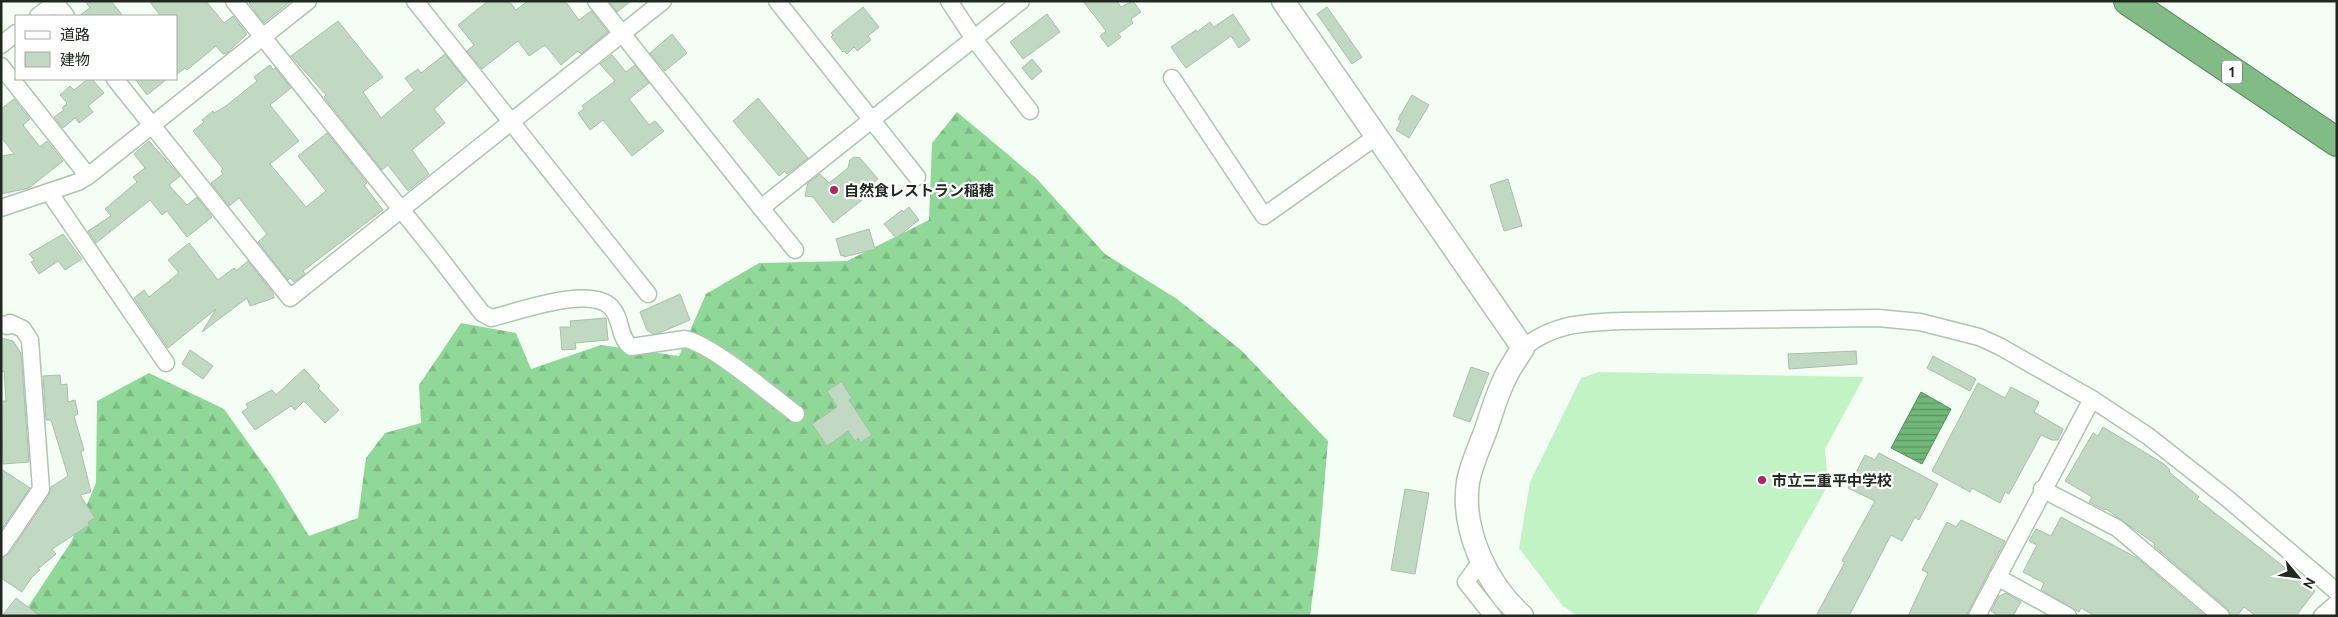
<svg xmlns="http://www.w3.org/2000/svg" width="2338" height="617" font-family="Ubuntu,'Noto Sans JP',sans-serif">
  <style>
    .grass { fill: #c2f3c5 }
    .forest { fill: url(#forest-firs) }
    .water { fill: url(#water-rules); stroke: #588c5e }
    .building { fill: #c1d9c3; stroke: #a8bfa9 }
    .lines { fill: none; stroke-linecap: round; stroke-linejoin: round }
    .street-casing { stroke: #aec6af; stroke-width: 19 }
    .secondary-casing { stroke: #aec6af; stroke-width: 25 }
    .highway-casing { stroke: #5f8862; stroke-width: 30 }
    .street { stroke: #fff; stroke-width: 16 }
    .secondary { stroke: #fff; stroke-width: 22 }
    .highway { stroke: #81bb86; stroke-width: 28 }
    .poi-dot { fill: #b02769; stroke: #fff; stroke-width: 2 }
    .labels { text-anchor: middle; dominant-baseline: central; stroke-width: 4.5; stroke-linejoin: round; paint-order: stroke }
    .shield { fill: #fff; stroke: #636963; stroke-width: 1 }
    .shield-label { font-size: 14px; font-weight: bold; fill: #202920 }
    .poi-label { font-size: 15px; font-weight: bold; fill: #202920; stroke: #fff; text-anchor: start }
  </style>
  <defs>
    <pattern id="forest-firs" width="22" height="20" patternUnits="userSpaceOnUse" patternTransform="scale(1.25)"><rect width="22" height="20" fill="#90d897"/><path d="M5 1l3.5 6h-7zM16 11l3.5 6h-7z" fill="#7cb982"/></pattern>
    <pattern id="water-rules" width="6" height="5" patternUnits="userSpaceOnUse" patternTransform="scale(1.25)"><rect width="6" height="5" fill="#70b778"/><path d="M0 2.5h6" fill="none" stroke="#5c9562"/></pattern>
  </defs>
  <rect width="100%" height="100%" fill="#f4fef5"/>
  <!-- grass -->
  <polygon class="grass" points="1599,372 1864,377 1825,449 1828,485 1755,616 1577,616 1563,606 1519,548 1530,482 1581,378"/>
  <!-- forest -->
  <polygon class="forest" points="957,112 1037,179 1105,254 1177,299 1241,350 1328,441 1319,546 1310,616 22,616 71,542 96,483 97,401 149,373 224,409 272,476 309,536 358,518 366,458 385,433 421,423 419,385 461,323 516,333 531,369 601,345 679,356 706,294 759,263 847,261 929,220 932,143"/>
  <!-- water -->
  <polygon class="water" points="1921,392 1951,409 1922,464 1891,448"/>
  <!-- building -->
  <g class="building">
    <polygon points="85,1 111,1 123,16 79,16 90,8"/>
    <polygon points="149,1 206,1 224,23 233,16 247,34 227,53 223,54 216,46 187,70 185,68 176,75 176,16 161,16"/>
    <polygon points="252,1 291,1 264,23 249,3"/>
    <polygon points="488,1 509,1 516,10 528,1 565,1 579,20 591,11 608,32 581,54 578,51 561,65 545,45 529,56 518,41 482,69 467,51 474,45 458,25"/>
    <polygon points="609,1 631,1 617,12"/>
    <polygon points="1083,1 1117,1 1121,7 1133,1 1141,12 1131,19 1133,23 1118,34 1121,37 1108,47 1100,36 1106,31"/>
    <polygon points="863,7 879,27 868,36 871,40 857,51 854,47 847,54 844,51 843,52 831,37 833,35 831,33"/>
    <polygon points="1327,7 1362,57 1352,64 1317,14"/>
    <polygon points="1047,14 1060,32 1023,59 1010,42"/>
    <polygon points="1233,14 1250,40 1239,48 1231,36 1186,68 1171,47 1196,30 1197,32 1210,22 1214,27"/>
    <polygon points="338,21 383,77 363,92 381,118 414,90 405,78 418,69 421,73 445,54 466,81 434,109 445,123 412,150 429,174 408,191 388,165 382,170 324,97 326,95 291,56"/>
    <polygon points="672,34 687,53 665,71 650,53"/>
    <polygon points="612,55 626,72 635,65 649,83 629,99 649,125 655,121 664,131 632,156 603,120 590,130 578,113 584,109 582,106 615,81 600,64"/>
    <polygon points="1032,59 1042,71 1032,80 1022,68"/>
    <polygon points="270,65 273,70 275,68 291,88 270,105 299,141 270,164 306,207 326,191 298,156 327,133 367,183 364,185 383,210 303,271 305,274 294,282 290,278 288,280 258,242 267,234 239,198 229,206 211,183 223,174 221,171 223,169 193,131 204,122 202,120 213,111 214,113 226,106 257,81 254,77"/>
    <polygon points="88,79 92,79 104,93 88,106 93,112 79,123 75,118 63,128 54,117 64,110 62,108 67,103 60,95 70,86 74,90"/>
    <polygon points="135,79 167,79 147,95"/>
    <polygon points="1412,95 1429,105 1409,138 1396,130 1401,121 1398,119"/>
    <polygon points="758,98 808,158 787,174 785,171 779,176 733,121"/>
    <polygon points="14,99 30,119 23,125 40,147 47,141 63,161 29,188 1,194 1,156 14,154 1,137 1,109"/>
    <polygon points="149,141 180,176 169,185 187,205 197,197 212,217 187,237 167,211 162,215 150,200 96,243 88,231 111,216 105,209 137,182 133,177 145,168 134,154"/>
    <polygon points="854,157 860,158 878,179 860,193 862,200 833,223 813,197 805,196 808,183 820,174 829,183 848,168 850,160"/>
    <polygon points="1508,179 1522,226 1504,231 1490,185"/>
    <polygon points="909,207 919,220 896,238 884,224 902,210 903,212"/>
    <polygon points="869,229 875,249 844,257 844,255 841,256 836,239"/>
    <polygon points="63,234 82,259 65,270 58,261 39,274 31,262 34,260 29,254"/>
    <polygon points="189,243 218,280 234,268 236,271 248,261 273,293 274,298 250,306 247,298 202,332 216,309 168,348 134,298 144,290 149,297 179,273 168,260"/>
    <polygon points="680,294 690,320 659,333 653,334 647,330 640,312"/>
    <polygon points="606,318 608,340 575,343 576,349 562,350 560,327 571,327 570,321"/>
    <polygon points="1,338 13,341 21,353 29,462 3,464 1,401 6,401 4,371 1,372"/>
    <polygon points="190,350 213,366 203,379 182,364"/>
    <polygon points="1856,351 1857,364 1789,369 1788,354"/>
    <polygon points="1933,356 1976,379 1970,391 1927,368"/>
    <polygon points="1471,367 1489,373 1470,422 1453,416"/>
    <polygon points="304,369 320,386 318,388 339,410 325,423 304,401 295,410 291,406 255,430 242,412 248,408 246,404 272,390 276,395"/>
    <polygon points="60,375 61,385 67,384 68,402 75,400 78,414 74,416 84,450 81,452 91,492 80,495 95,518 88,522 89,525 52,549 56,554 38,569 40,570 32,577 22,592 1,578 1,558 9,554 49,495 51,487 68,476 51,420 46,420 43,376"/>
    <polygon points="841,382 852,398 849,400 872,435 861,442 858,438 855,441 848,431 827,446 812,424 837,407 827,391"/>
    <polygon points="1978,383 2005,398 2011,387 2039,402 2034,412 2063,429 2058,440 2052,440 2041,435 2009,494 2005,492 2000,503 1972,488 1970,492 1932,471"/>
    <polygon points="2103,427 2164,464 2170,470 2169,472 2199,497 2197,499 2315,591 2296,616 2256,616 2244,607 2237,616 2231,616 2227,608 2154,546 2155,544 2106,509 2105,510 2089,502 2092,497 2065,481 2093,433 2098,436"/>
    <polygon points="1879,453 1938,484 1919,520 1915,517 1902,541 1891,535 1849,616 1816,616 1845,562 1842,561 1875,501 1848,488 1865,455 1875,460"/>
    <polygon points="1,469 30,488 1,530"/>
    <polygon points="1405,489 1429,493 1415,574 1391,570"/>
    <polygon points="2061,517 2137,558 2205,616 2095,616 2081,608 2079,612 2041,590 2044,583 2023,572 2037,545 2029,541 2036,529 2051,536"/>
    <polygon points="1961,520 2005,541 1966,616 1908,616 1928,573 1922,570 1947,522 1956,527"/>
    <polygon points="2006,593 2021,602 2013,616 1998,616 1991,611 1999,596"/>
    <polygon points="16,598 40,616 2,616"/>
  </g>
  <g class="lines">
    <defs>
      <g id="street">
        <polyline points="54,1 66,16"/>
        <path d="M234,1L436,253L482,313L491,318C518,312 589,285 611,307C622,318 618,337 631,347L685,339C712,344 772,396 796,414"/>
        <polyline points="415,1 648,294"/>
        <polyline points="596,1 761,208 1021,1"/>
        <polyline points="777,1 917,177"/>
        <polyline points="949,1 974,39 1030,111"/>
        <polyline points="38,16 58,1"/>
        <polyline points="1,45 16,33"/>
        <polyline points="1,66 88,176"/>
        <polyline points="1172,78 1264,216 1377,136"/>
        <polyline points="115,79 290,298 663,1"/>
        <polyline points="49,192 166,363"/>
        <polyline points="1,208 78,182 88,176 308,1"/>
        <polyline points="761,208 795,250"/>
        <polyline points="1,324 7,326 10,323 23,329 30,340 41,489 1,548"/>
        <path d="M1523,348C1554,323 1583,323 1621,321L1878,318L1920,322L1979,337L1999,346L2092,399L2148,436L2228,499L2337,592"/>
        <polyline points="2042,489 2117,528 2221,616"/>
        <polyline points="1482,560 1466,582 1493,616"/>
        <polyline points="1997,577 2068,616"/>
        <polyline points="1977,616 2092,399"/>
        <polyline points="2322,616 2337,603"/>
      </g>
      <path id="secondary" d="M1283,1L1523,348C1517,358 1510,367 1505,378C1496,396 1491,416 1484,435C1478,450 1471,466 1468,482C1461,530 1487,585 1522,616"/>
      <polyline id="highway" points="2128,1 2337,142"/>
    </defs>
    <!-- street casing -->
    <use href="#street" class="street-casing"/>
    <!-- secondary casing -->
    <use href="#secondary" class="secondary-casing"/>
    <!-- highway casing -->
    <use href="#highway" class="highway-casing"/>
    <!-- street -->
    <use href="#street" class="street"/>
    <!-- secondary -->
    <use href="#secondary" class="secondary"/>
    <!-- highway -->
    <use href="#highway" class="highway"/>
  </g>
  <!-- markers -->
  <g class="poi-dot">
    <circle cx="834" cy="190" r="5"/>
    <circle cx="1762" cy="480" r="5"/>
  </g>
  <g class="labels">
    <!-- shield labels -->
    <rect class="shield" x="2222" y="60.5" width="20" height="23" rx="4"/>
    <g class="shield-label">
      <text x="2232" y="72">1</text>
    </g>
    <!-- poi labels -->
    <g class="poi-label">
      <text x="844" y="190">自然食レストラン稲穂</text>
      <text x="1772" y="480">市立三重平中学校</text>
    </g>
  </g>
  <!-- border -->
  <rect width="2338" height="617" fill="none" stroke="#202920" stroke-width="5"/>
  <!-- legend -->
  <rect x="15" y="15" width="162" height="65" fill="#ffffff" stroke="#a6a9a6"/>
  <rect x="25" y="31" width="25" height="8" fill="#ffffff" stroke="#a6a9a6"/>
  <text x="60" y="40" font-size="15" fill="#202920">道路</text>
  <rect x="25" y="52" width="25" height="15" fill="#c1d9c3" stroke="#a6a9a6"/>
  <text x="60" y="65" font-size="15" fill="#202920">建物</text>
  <!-- north arrow -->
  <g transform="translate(2298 577) rotate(119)" stroke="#ffffff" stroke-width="4" paint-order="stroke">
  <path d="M0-4L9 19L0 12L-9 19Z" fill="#202920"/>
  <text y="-8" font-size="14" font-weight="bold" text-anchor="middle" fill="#202920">N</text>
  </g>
</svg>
